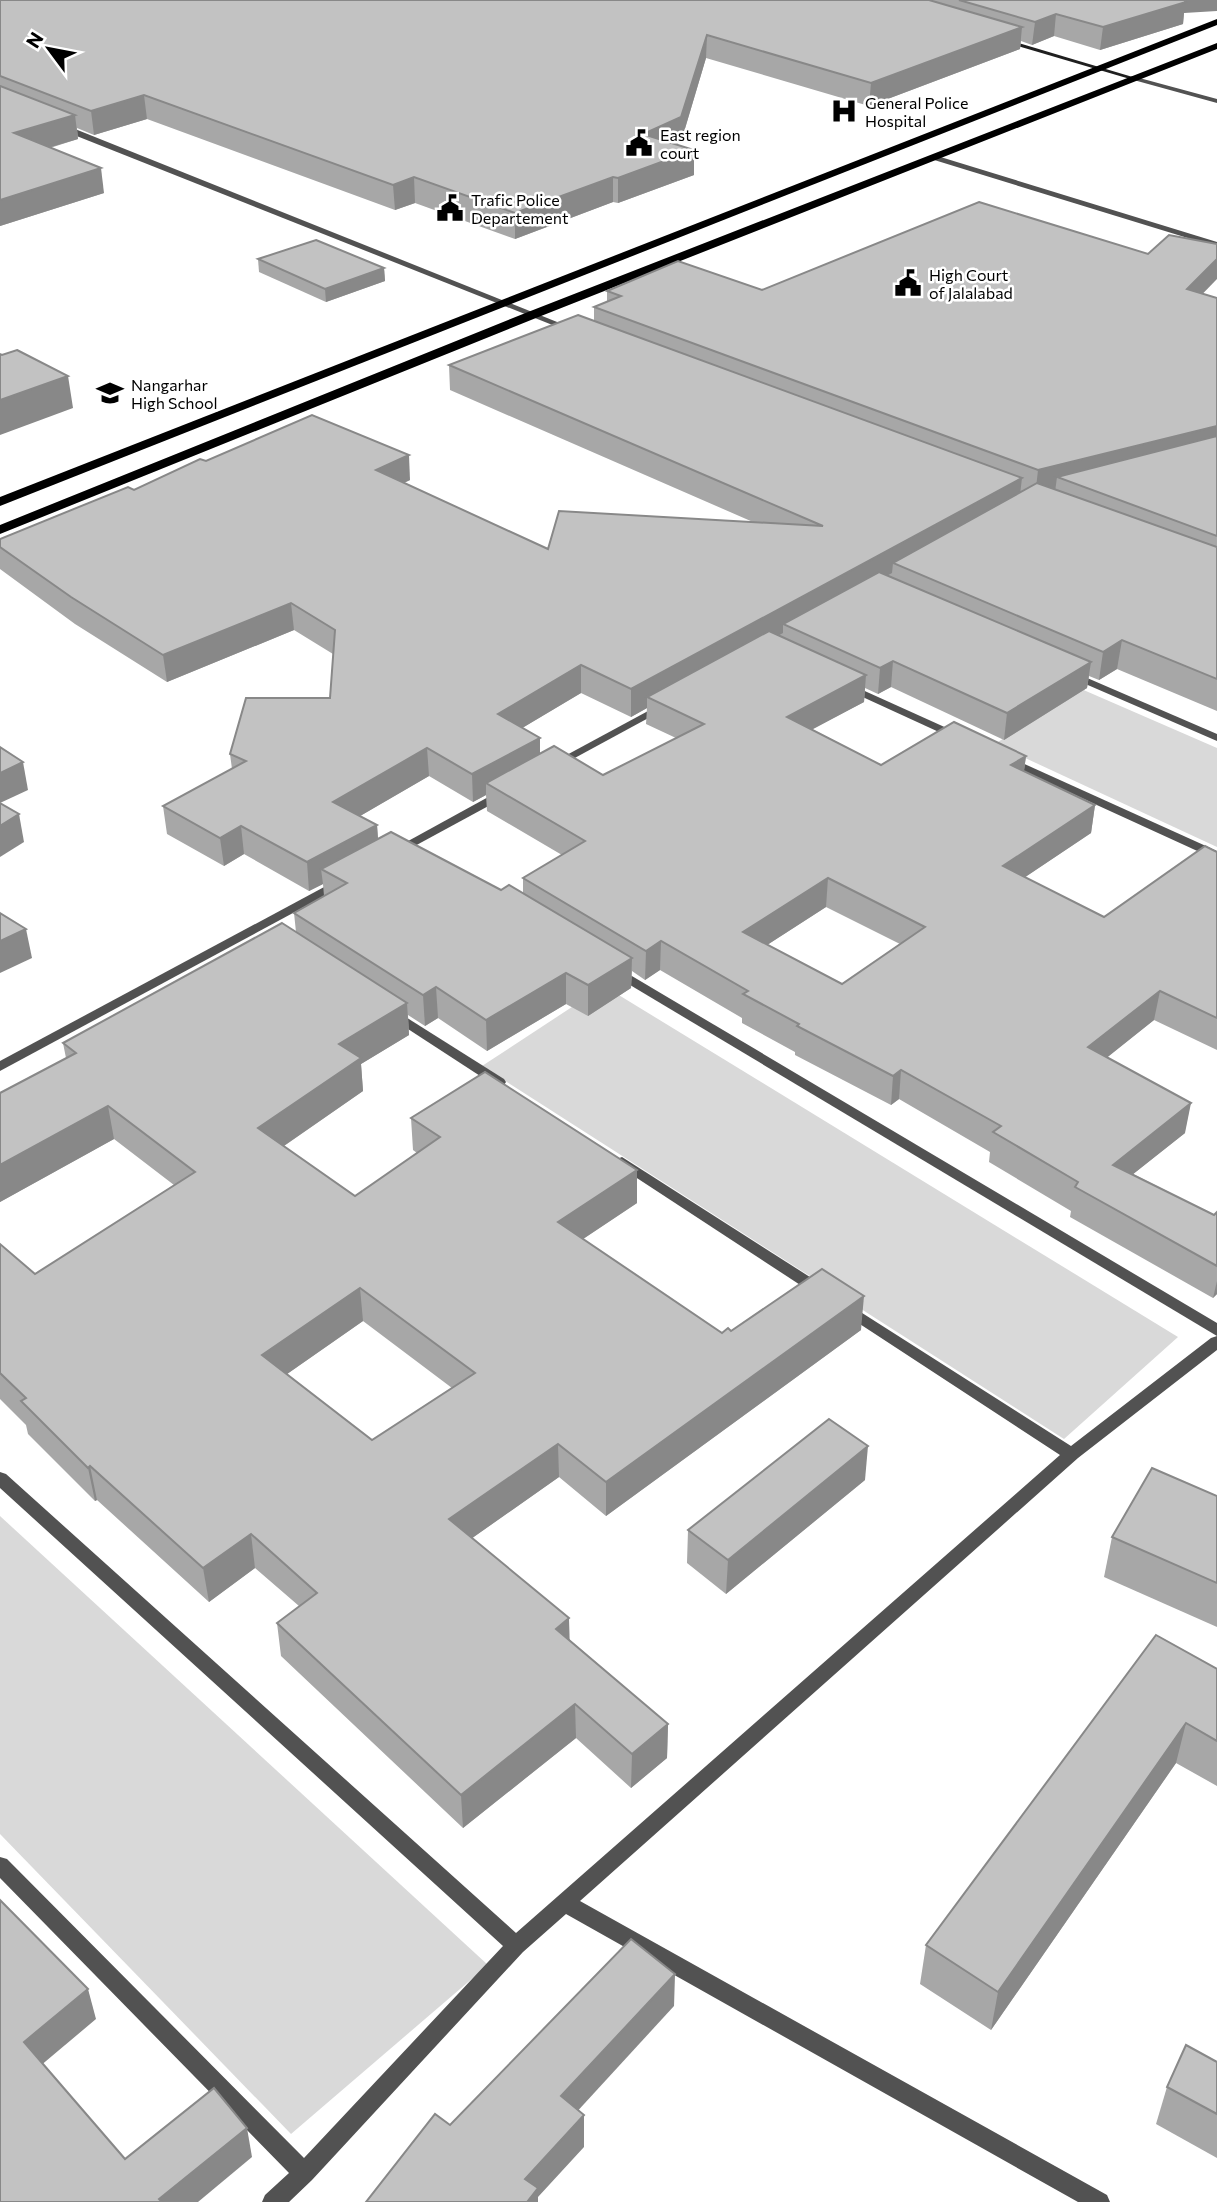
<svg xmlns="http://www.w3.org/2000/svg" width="1217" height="2202" font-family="Commissioner,sans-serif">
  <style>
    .green { fill: #d9d9d9 }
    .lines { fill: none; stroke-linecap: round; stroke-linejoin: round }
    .minor { fill: #525252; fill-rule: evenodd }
    .secondary { fill: #1f1f1f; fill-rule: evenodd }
    .trunk { fill: #000; fill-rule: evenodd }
    .wall { fill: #a7a7a7; fill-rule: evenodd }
    .shaded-wall { fill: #888 }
    .building { fill: #c2c2c2; stroke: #888; stroke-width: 2; fill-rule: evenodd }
    .labels { text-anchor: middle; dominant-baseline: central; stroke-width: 5; stroke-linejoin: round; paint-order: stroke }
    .far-poi-label { font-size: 16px; fill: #000; stroke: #fff; text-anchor: start }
  </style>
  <rect width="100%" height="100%" fill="#fff"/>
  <!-- green -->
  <g class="green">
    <polygon points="1079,688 1217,748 1217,847 995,744"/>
    <polygon points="604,986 1178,1337 1064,1439 482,1066"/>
    <polygon points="0,1516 488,1965 291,2134 0,1834"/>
  </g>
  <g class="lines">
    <!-- minor -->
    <g class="minor">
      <polygon points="1132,76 1217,99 1217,103 1130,79"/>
      <polygon points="59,125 65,125 577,330 570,332 59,129"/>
      <polygon points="934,155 1217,242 1217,247 931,159 931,155"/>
      <polygon points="1071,671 1217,734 1217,741 1067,676 1065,674"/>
      <polygon points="847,683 960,734 962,736 956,739 952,738 843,688 841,686"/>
      <polygon points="661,704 665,705 665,709 560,766 552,766 550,764"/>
      <polygon points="1009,757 1217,851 1217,860 1005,763 1003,761"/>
      <polygon points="501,790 505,791 505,797 400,854 392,854 390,851"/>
      <polygon points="339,879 343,880 345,883 343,886 0,1071 0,1061"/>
      <polygon points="615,966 1217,1323 1217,1336 610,973 608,970 610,967"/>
      <polygon points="393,1009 504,1079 506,1082 504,1085 494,1085 388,1016 386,1013"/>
      <polygon points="622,1157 824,1286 827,1290 824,1294 814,1294 617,1165 615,1162 617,1159"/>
      <polygon points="848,1304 1071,1446 1211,1338 1217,1336 1217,1350 1078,1458 580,1901 1107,2195 1110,2202 1078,2202 566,1914 523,1952 312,2180 289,2202 262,2202 265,2195 289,2173 0,1878 0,1857 7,1859 304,2158 503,1946 0,1488 0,1472 6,1474 516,1933 1060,1455 843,1313 840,1309 843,1305"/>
    </g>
    <!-- secondary -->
    <polygon class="secondary" points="1001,39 1005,39 1136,78 1130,79 1001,41"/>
    <!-- trunk -->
    <g class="trunk">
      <polygon points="1217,19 1217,25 0,506 0,497"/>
      <polygon points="1217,43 1217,49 536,318 0,534 0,525 528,312"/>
    </g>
  </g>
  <!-- wall -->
  <g class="wall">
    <polygon points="0,0 1217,0 1184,13 1183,24 1100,50 1054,36 1032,45 1021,41 1020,49 869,106 706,58 681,142 675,144 694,175 618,203 613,202 515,239 415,203 395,210 147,119 94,135 77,128 78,139 50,148 104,193 0,226"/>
    <polygon points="258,259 384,268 385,281 326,302 259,272"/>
    <path d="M762,290L1203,294L1217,298V711L1117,669L1099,680L1089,676L1087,688L1004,740L891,687L878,694L865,688L864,702L812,729L881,765L1026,756L1024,771L1095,805L1091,833L1025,877L1104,917L1217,852V1050L1154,1020L1107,1057L1185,1133L1133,1174L1214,1215L1217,1212V1294L1213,1298L1070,1217L1071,1211L989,1162L990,1152L899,1099L891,1105L795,1055V1052L742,1023V1018L660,970L645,980L632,971L631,988L588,1016L566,1004L487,1051L438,1018L425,1026L408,1015L409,1035L361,1064L363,1091L284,1146L355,1196L417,1153L413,1150L411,1118L637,1170V1203L583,1239L722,1333L731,1331L861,1330L606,1516L559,1477L472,1538L570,1640L668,1724L667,1758L631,1788L576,1738L463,1828L281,1656L277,1623L299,1606L255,1568L209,1602L97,1500L95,1501L28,1434L26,1425L0,1399V1244L35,1274L174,1185L114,1139L0,1202V1093L66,1058L63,1043L296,932L294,913L324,896L323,884L309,891L244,854L224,866L167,834L163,806L232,769L230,754L330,698L333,654L294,630L167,682L75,624L0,569V539L134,490L206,461L410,480L404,483L548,549L753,522L450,390L449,365L594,320V307L607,302V291ZM581,693L631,717L647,708L646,724L676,738L603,775L540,754V738L522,728ZM429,776L473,802L486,795L487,811L562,855L523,878V894L501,890L378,839L377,825L360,816ZM826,907L900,944L842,984L767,945ZM363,1321L452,1388L372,1440L287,1374Z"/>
    <polygon points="865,1480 726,1594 687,1563 688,1530"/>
    <polygon points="1217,1496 1217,1627 1104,1577 1112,1537"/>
    <polygon points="1217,1669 1217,1786 1176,1763 991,2030 920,1984 926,1945"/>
    <polygon points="1217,2062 1217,2158 1156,2124 1167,2087"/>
  </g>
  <!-- shaded-wall -->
  <g class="shaded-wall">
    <polygon points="1171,0 1217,0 1217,11 1184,13 1183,24 1100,50 1103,27"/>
    <polygon points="1056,14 1054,36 1032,45 1035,22"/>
    <polygon points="1022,27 1020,49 869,106 871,83"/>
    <polygon points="707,35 706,58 681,142 643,158 643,134"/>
    <polygon points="144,95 147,119 94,135 91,111"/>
    <polygon points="75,115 78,139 17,157 14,133"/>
    <polygon points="694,150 694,175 618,203 618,178"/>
    <polygon points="101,168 104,193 0,226 0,200"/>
    <polygon points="414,177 415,203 395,210 393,185"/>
    <polygon points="613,177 613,202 515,239 515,213"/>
    <polygon points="1217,259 1217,279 1183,314 1187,289"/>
    <polygon points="384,268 385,281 326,302 325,289"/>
    <polygon points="68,376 73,408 0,435 0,400"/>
    <polygon points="1217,426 1217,451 1057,477 1055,492 1035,497 1038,470"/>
    <polygon points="409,455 410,480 377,495 376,470"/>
    <polygon points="1022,478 1019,503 893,563 892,573 792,628 783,624 783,633 658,702 647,697 647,708 631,717 631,689"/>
    <polygon points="291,603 294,630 167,682 163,655"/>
    <polygon points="1122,640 1117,669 1099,680 1103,652"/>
    <polygon points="893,661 891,687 878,694 880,668"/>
    <polygon points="1091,662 1087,688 1004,740 1007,713"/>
    <polygon points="581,665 581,693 499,742 498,714"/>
    <polygon points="866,675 864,702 785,744 787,717"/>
    <polygon points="540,738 540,766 486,783 486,795 473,802 472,774"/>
    <polygon points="427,748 429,776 336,830 333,802"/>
    <polygon points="1026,756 1022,784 1011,765"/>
    <polygon points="23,762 28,790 0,803 0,773"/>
    <polygon points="1095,805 1091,833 1000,894 1003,866"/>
    <polygon points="19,814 24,842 0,857 0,826"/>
    <polygon points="377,825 379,853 321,869 323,884 309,891 307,862"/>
    <polygon points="241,826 244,854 224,866 220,838"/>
    <polygon points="828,878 826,907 742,961 743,932"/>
    <polygon points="26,929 32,958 0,973 0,941"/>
    <polygon points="661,941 660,970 645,980 646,951"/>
    <polygon points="632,958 631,988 588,1016 588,985"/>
    <polygon points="566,973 566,1004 487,1051 486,1020"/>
    <polygon points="436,987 438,1018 425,1026 423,995"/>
    <polygon points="1160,991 1154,1020 1084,1076 1088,1047"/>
    <polygon points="407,1003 409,1035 361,1064 363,1091 262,1161 258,1128 339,1044"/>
    <polygon points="901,1070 899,1099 891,1105 893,1076"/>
    <polygon points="1191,1103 1185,1133 1108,1194 1113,1165"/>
    <polygon points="108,1106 114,1139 0,1202 0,1165"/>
    <polygon points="637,1170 637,1203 559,1255 558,1222"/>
    <polygon points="1217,1281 1217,1294 1213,1298"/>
    <polygon points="360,1288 363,1321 267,1388 262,1355"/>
    <polygon points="864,1296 861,1330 606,1516 606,1482"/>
    <polygon points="558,1444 559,1477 451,1553 449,1519"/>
    <polygon points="868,1446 865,1480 726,1594 728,1560"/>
    <polygon points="90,1466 97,1500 95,1501 88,1468"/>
    <polygon points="251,1534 255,1568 209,1602 203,1568"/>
    <polygon points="569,1618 570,1652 556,1629"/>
    <polygon points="575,1704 576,1738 463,1828 461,1795"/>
    <polygon points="1186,1723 1176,1763 991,2030 998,1992"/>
    <polygon points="668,1724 667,1758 631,1788 632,1754"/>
    <polygon points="675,1974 674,2006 562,2128 561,2096"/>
    <polygon points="88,1989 96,2019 33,2072 24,2042"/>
    <polygon points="584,2115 584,2147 538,2197 538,2202 526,2202 525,2179"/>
    <polygon points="247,2128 252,2157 198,2202 160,2202 159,2199"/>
  </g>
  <!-- building -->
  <g class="building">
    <polygon points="0,0 929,0 1022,27 871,83 707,35 681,117 643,134 694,150 618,178 613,177 515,213 414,177 393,185 144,95 91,111 0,76"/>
    <polygon points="959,0 1184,0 1186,2 1103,27 1056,14 1035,22"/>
    <polygon points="0,86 75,115 14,133 101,168 0,200"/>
    <polygon points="979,202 1148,254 1169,235 1217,244 1217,259 1187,289 1217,298 1217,426 1038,470 594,307 621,296 607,291 678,261 762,290"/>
    <polygon points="316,240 384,268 325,289 258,259"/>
    <polygon points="578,315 1022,478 631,689 581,665 498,714 540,738 472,774 427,748 333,802 377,825 307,862 241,826 220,838 163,806 246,761 230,754 246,698 330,698 335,630 291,603 163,655 71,597 0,547 0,539 128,487 134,490 200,459 206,461 312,415 409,455 376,470 548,549 559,511 823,526 449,365"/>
    <polygon points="17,350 68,376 0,400 0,354 2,355"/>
    <polygon points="1217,436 1217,536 1057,477"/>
    <polygon points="1037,483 1217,547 1217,679 1122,640 1103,652 893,563"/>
    <polygon points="879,572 1091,662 1007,713 893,661 880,668 783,624"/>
    <path d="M769,631L866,675L787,717L881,765L954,722L1026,756L1011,765L1095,805L1003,866L1104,917L1205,846L1217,852V1018L1160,991L1088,1047L1191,1103L1113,1165L1214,1215L1217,1212V1266L1075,1187L1078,1182L993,1132L1001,1126L901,1070L893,1076L797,1026L799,1024L743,994L748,991L661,941L646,951L523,878L585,841L486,783L554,746L603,775L704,724L647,697ZM828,878L925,927L842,984L743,932Z"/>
    <polygon points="0,747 23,762 0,773"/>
    <polygon points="0,803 19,814 0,826"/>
    <polygon points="391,832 501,890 509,885 632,958 588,985 566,973 486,1020 436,987 423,995 294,913 347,883 321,869"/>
    <polygon points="0,913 26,929 0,941"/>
    <path d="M282,923L407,1003L339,1044L361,1058L258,1128L355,1196L440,1137L411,1118L485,1072L637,1170L558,1222L722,1333L728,1328L731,1331L822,1269L864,1296L606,1482L558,1444L449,1519L569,1618L556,1629L668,1724L632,1754L575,1704L461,1795L277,1623L317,1593L251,1534L203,1568L90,1466L88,1468L21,1401L26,1398L0,1373V1244L35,1274L195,1172L108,1106L0,1165V1093L76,1053L63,1043ZM360,1288L475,1373L372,1440L262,1355Z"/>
    <polygon points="829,1419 868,1446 728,1560 688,1530"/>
    <polygon points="1152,1468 1217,1496 1217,1583 1112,1537"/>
    <polygon points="1156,1635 1217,1669 1217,1741 1186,1723 998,1992 926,1945"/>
    <polygon points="0,1900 88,1989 24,2042 125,2159 214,2088 247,2128 159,2199 162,2202 0,2202"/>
    <polygon points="631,1939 675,1974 561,2096 584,2115 525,2179 538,2188 527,2202 366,2202 435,2114 450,2125"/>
    <polygon points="1186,2045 1217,2062 1217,2114 1167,2087"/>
  </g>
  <!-- icons -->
  <defs>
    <symbol id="hospital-bare" viewBox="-9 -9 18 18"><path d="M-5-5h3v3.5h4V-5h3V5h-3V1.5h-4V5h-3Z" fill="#000" stroke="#fff" stroke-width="2.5" paint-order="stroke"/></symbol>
    <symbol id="civic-bare" viewBox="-9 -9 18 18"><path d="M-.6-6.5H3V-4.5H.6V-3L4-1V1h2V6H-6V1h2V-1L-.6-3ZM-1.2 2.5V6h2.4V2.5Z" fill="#000" stroke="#fff" stroke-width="2.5" paint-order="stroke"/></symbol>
    <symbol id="school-bare" viewBox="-9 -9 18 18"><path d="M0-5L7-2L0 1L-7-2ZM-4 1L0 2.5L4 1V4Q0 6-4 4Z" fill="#000" stroke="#fff" stroke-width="2.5" paint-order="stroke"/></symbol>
  </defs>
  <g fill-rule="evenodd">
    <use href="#hospital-bare" x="825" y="92" width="38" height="38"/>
    <use href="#civic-bare" x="620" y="124" width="38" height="38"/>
    <use href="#civic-bare" x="431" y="189" width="38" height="38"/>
    <use href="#civic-bare" x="889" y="264" width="38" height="38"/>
    <use href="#school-bare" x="91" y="374" width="38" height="38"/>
  </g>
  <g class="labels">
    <!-- far-poi labels -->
    <g class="far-poi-label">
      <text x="865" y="102">General Police<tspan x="865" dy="18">Hospital</tspan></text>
      <text x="660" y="134">East region<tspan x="660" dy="18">court</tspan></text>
      <text x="471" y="199">Trafic Police<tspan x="471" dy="18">Departement</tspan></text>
      <text x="929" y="274">High Court<tspan x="929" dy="18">of Jalalabad</tspan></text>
      <text x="131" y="384">Nangarhar<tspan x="131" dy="18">High School</tspan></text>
    </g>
  </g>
  <!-- north arrow -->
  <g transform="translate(49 49) rotate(302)" stroke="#ffffff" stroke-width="5" paint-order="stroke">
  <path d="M0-5L12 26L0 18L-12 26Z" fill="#000000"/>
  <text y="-10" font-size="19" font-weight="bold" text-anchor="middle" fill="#000000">N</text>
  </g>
</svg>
